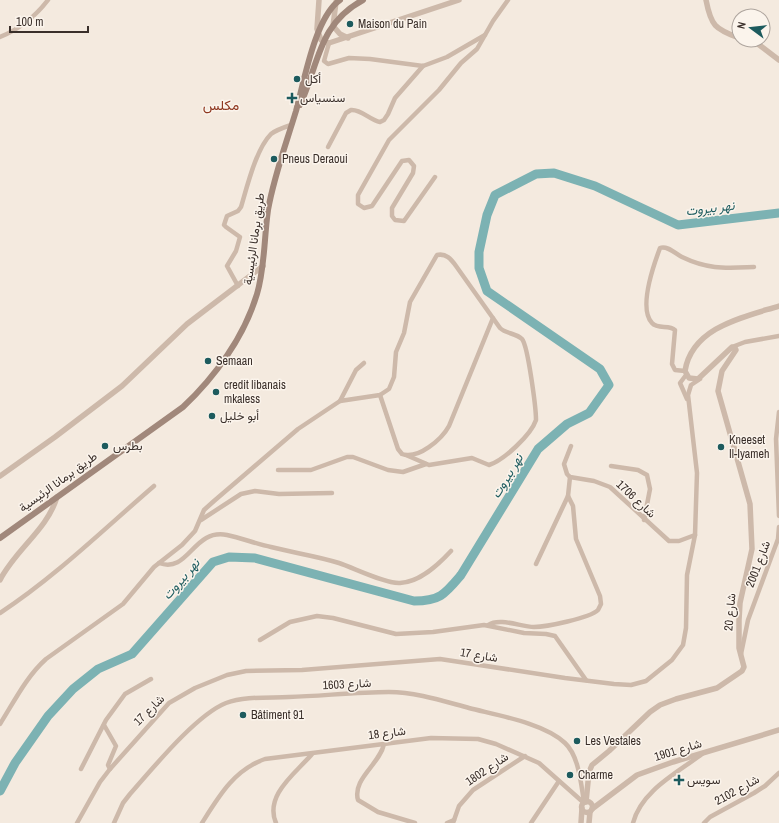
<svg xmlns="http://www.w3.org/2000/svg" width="779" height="823" font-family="'Archivo Narrow',Vazirmatn,sans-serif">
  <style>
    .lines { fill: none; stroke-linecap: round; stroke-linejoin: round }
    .river { stroke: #7cb2b3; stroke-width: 9 }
    .minor { stroke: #cdb9aa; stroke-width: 4.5 }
    .tertiary { stroke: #cdb9aa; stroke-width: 5.5 }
    .secondary { stroke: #a1887b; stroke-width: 6 }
    .poi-dot { fill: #1d5b5e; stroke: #fbf4ec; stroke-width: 1.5 }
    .labels { text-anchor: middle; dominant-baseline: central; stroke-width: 3; stroke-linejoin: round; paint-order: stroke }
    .poi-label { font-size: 12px; fill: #3a2f2a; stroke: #fbf4ec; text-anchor: start }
    .street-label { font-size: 12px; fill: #3a2f2a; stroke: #fbf4ec }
    .water-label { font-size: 13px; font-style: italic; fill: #1d5b5e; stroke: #fbf4ec }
    .quarter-label { font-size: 14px; fill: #8e371f; stroke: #fbf4ec }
  </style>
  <rect width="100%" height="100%" fill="#f4eadf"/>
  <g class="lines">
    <!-- river -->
    <path class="river" d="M0,791L15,763L48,716L73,689L98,669L132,654L213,562L229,557L255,558L414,601C440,601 445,594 461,575L538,449L567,424L589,413L609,385L600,369L487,291L479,268V252L487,215L495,195L536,174L554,173L595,186L678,225L779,213"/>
    <!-- minor -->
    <g class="minor">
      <path d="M0,37C20,29 35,17 48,0"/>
      <polyline points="329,43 324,61 328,64 349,58 370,59 423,66 447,57 485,35"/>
      <path d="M328,147L346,113L351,110C361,109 370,120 380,122L384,120L388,114L395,98L423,66"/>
      <polyline points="435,177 404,221 395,220 392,216 392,208 413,173 414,166 409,160 402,161 372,206 364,208 358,204 358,195 389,140 439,90 461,63 477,49 493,21 508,0"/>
      <path d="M238,286L227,266L236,251L240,237L226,227L224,225L227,216L238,211L241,207C247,187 256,149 271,134C276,130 285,127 291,125"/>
      <polyline points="732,347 745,342 779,336"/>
      <path d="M685,371L675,370L672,364L675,330C669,324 658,330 652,323C638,308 654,264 660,248C667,245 676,254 682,257C709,270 726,268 754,267"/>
      <polyline points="686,375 680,383 687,399"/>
      <path d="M380,395L398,449L402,454C418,460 442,439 449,426L493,318"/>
      <polyline points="340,401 356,370 364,363"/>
      <polyline points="779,412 776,439 779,516"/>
      <polyline points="571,446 564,464 567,474 570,477 594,481 610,487 669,541 679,541 695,535"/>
      <polyline points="611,466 638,470 647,475 650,489 644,520"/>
      <polyline points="278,470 311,470 347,457 353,457 388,470 403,472 426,464"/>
      <polyline points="201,520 241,494 255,491 279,494 332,493"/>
      <path d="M159,563C189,574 193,528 227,535C242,538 256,544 271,547C294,553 317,556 339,563C354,568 386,584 400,583C420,582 438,565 451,551"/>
      <polyline points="536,564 568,496"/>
      <path d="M0,613C55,577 104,529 154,486"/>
      <path d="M488,625C500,617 521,627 534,627C546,627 590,618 598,610L601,604L600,596L576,539L573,506L568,496L570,477"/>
      <polyline points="260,640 290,622 317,616 333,618 396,634 433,632 484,625 524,633 546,634 555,636 586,680"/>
      <polyline points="741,654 748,620 778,539 779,527"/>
      <path d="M0,724C14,702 26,677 46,659L123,604L154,567L182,545L195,531L204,510L214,501L298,429L340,401L380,395L389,389L394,377L396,352L404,333L410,302L437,255C446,253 451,259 456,266L500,328C506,334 516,333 522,339C528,346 536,408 536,420C531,435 504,460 489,465L472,458L429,465L406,455"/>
      <polyline points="104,725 116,746 108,765 110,769"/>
      <path d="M384,744C380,764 352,779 358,800L378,812L415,823"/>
      <polyline points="81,769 106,720 125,694 151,679"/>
      <polyline points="77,823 100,782 110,769 169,703 195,688 227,675 246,671 302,670 440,659 565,678 614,684 631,685 646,681 672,660 683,645 686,628 687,575 695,535 697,473 688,395 691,385 700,379"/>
      <path d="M114,823L123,803L130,794C153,768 196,715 226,703C245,696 269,698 289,697C322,696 356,692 389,692C416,692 443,701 469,708C496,715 544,723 565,743C579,756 581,784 584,802"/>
      <path d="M202,823C219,796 234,770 265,759L431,738L478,739L496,744L539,763L584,803"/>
      <path d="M276,823C264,795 296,773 312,754"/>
      <polyline points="447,823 454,820"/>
      <polyline points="453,823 459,806 473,790 525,756"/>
      <polyline points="531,823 559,781"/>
      <path d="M633,823C641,791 677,773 702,754"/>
      <polyline points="704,823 710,817 754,793 765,786 779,773"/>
    </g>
    <!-- tertiary -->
    <g class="tertiary">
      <polyline points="319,0 317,29 321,40 329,43 459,0"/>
      <path d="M706,0C711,26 715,29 739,38"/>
      <polyline points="336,2 333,26 340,34 348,38"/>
      <polyline points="746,40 758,44 779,60"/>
      <polyline points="0,476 55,437 122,386 187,324 263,266"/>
      <path d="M0,580C16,549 47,530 57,497"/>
      <circle cx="587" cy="807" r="5.5"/>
      <path d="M586,802L589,772L592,765L609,751L650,712L660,705L676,699L717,688L742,671L744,667L739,648V620L740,603L752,549L750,504L718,391L722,371L736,350L735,348L732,347L698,379L689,378L685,371C692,327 744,317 779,306"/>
      <polyline points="592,809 637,775 673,762 779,730"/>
      <polyline points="581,823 582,808"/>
      <polyline points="589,823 590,812"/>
    </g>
    <!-- secondary -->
    <g class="secondary">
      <path d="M300,105C319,64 318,24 363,0"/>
      <path d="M0,538L183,407C215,377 244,337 257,294C265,267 264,238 268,210C274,176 286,144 296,111C304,82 315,17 340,0"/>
    </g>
  </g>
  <!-- markers -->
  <g class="poi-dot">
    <circle cx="350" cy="24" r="4"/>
    <circle cx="297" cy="79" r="4"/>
    <path d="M290 92h4v4h4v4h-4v4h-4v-4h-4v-4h4z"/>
    <circle cx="274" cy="159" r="4"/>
    <circle cx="208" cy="361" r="4"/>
    <circle cx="216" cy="392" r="4"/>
    <circle cx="212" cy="416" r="4"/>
    <circle cx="105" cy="446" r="4"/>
    <circle cx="721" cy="447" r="4"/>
    <circle cx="243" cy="715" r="4"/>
    <circle cx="577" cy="741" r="4"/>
    <circle cx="570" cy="775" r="4"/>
    <path d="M677 774h4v4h4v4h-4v4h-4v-4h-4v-4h4z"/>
  </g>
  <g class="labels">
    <!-- poi labels -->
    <g class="poi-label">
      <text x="358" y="24">Maison du Pain</text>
      <text x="305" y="79">أكل</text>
      <text x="300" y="98">سنسياس</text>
      <text x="282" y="159">Pneus Deraoui</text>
      <text x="216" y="361">Semaan</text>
      <text x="224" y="385">credit libanais<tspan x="224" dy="14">mkaless</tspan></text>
      <text x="220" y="416">أبو خليل</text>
      <text x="729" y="440">Kneeset<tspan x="729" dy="14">Il-Iyameh</tspan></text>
      <text x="113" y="446">بطرس</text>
      <text x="251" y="715">Bâtiment 91</text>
      <text x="585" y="741">Les Vestales</text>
      <text x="578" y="775">Charme</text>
      <text x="687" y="780">سويس</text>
    </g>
    <!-- street labels -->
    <g class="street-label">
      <text transform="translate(254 239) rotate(-82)">طريق برمانا الرئيسية</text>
      <text transform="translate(58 482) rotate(-36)">طريق برمانا الرئيسية</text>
      <text transform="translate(636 499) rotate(43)">شارع 1706</text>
      <text transform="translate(758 564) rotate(-69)">شارع 2001</text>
      <text transform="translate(730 612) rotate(-85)">شارع 20</text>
      <text transform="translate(479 655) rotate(9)">شارع 17</text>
      <text transform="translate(347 684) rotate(-3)">شارع 1603</text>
      <text transform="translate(149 710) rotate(-45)">شارع 17</text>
      <text transform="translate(387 733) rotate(-7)">شارع 18</text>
      <text transform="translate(678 750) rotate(-17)">شارع 1901</text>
      <text transform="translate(487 769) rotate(-34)">شارع 1802</text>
      <text transform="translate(737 790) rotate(-29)">شارع 2102</text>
    </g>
    <!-- water labels -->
    <g class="water-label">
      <text transform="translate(710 208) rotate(-7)">نهر بيروت</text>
      <text transform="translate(507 476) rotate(-59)">نهر بيروت</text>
      <text transform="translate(181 579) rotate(-49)">نهر بيروت</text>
    </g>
    <!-- quarter labels -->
    <g class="quarter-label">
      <text x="221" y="105">مكلس</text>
    </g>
  </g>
  <!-- north arrow -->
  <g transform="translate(751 28) rotate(285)"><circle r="19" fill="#fbf4ec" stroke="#aea59e"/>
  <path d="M0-3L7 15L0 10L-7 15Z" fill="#1d5b5e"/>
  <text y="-6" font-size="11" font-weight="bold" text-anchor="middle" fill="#3a2f2a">N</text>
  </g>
  <!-- scale -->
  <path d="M10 26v6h78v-6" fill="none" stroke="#3a2f2a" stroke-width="2"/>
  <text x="16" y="26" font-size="12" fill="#3a2f2a" stroke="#fbf4ec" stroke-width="3" paint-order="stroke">100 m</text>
</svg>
